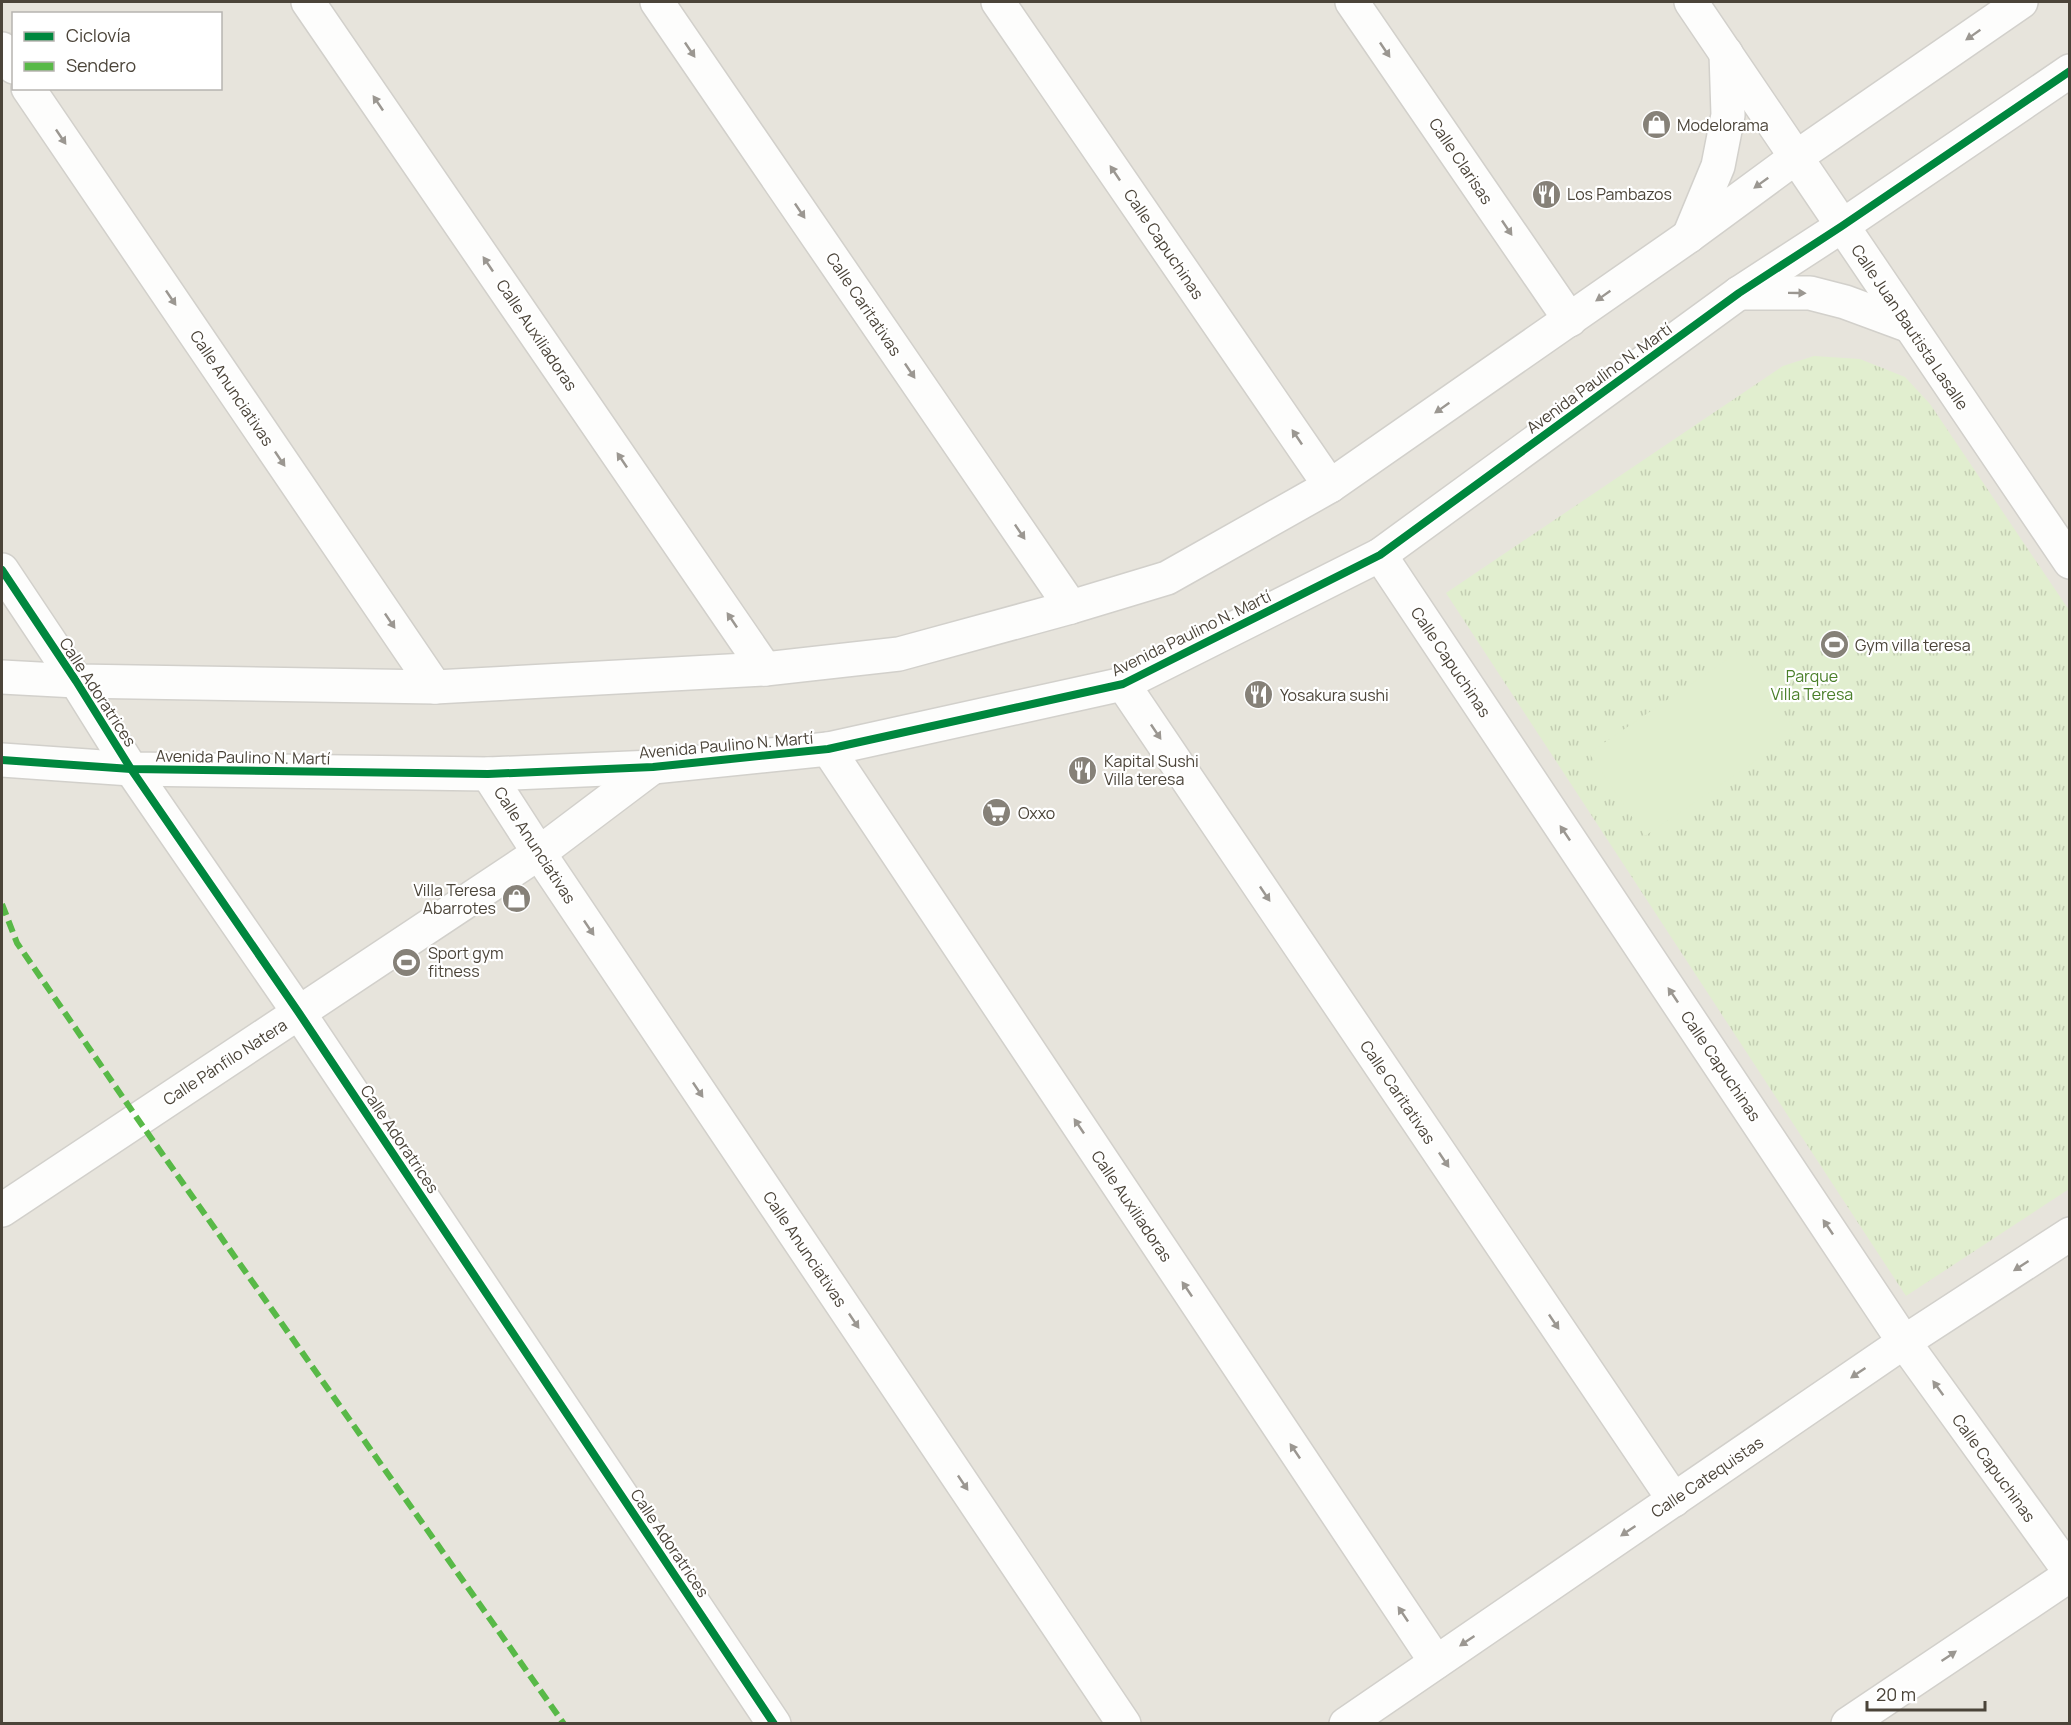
<svg xmlns="http://www.w3.org/2000/svg" width="2071" height="1725" font-family="Manrope,sans-serif">
  <style>
    .residential { fill: #e7e4dc; fill-rule: evenodd }
    .park { fill: url(#park-tufts) }
    .pitch { fill: #e1eecf }
    .lines { fill: none; stroke-linecap: round; stroke-linejoin: round }
    .minor-casing { stroke: #d2d0cb; stroke-width: 36 }
    .tertiary-casing { stroke: #d2d0cb; stroke-width: 36 }
    .minor { stroke: #fdfdfc; stroke-width: 33 }
    .tertiary { stroke: #fdfdfc; stroke-width: 33 }
    .quiet { stroke: #58b947; stroke-width: 6; stroke-dasharray: 12 6; stroke-linecap: butt }
    .cycleway-casing { stroke: #fff; stroke-width: 11 }
    .cycleway { stroke: #00873e; stroke-width: 8 }
    .oneway { fill: #9b9791 }
    .labels { text-anchor: middle; dominant-baseline: central; stroke-width: 4.5; stroke-linejoin: round; paint-order: stroke }
    .poi-label { font-size: 16px; fill: #4b4439; stroke: #fff; text-anchor: start }
    .street-label { font-size: 16px; fill: #4b4439; stroke: #fff }
    .park-label { font-size: 16px; fill: #4a7f2a; stroke: #fff }
  </style>
  <defs>
    <pattern id="park-tufts" width="24" height="20" patternUnits="userSpaceOnUse" patternTransform="scale(1.5)"><rect width="24" height="20" fill="#e1eecf"/><path d="M3 7l-1-3M5 7V3M7 7l1-3M15 17l-1-3M17 17v-4M19 17l1-3" fill="none" stroke="#c3cdb2"/></pattern>
  </defs>
  <rect width="100%" height="100%" fill="#f4f2ee"/>
  <!-- residential -->
  <path class="residential" d="M2,2H2069V1723H2ZM14,14H220V88H14Z"/>
  <!-- park -->
  <polygon class="park" points="1814,356 1860,359 1905,377 1930,404 2069,610 2069,1189 1906,1296 1446,593 1783,366"/>
  <!-- pitch -->
  <polygon class="pitch" points="1741,650 1797,733 1645,836 1589,753"/>
  <g class="lines">
    <defs>
      <g id="minor">
        <polyline points="308,2 765,669"/>
        <polyline points="657,2 1071,607"/>
        <polyline points="998,2 1330,486"/>
        <polyline points="1352,2 1570,320"/>
        <polyline points="1691,2 2070,562"/>
        <polyline points="2,49 14,67"/>
        <polyline points="28,88 435,687"/>
        <polyline points="1689,236 1718,166 1728,115 1726,53"/>
        <polyline points="1739,293 1810,293 1845,302 1910,326"/>
        <polyline points="1380,555 1904,1342 2070,1572"/>
        <polyline points="2,677 76,681 435,687 765,669 899,654 1071,607 1167,578 1330,486 1689,236 1795,158 2021,2"/>
        <polyline points="1123,684 1674,1500"/>
        <polyline points="828,749 1436,1662"/>
        <polyline points="2,760 131,769 488,774 653,767 828,749 1123,684 1380,555 1739,293 1842,226 2070,71"/>
        <polyline points="488,774 539,853 1124,1724"/>
        <polyline points="2,1210 539,853 653,767"/>
        <polyline points="1346,1724 1904,1342 2070,1234"/>
        <polyline points="1848,1724 2070,1575"/>
      </g>
      <polyline id="tertiary" points="2,570 76,681 131,769 299,1013 774,1724"/>
    </defs>
    <!-- minor casing -->
    <use href="#minor" class="minor-casing"/>
    <!-- tertiary casing -->
    <use href="#tertiary" class="tertiary-casing"/>
    <!-- minor -->
    <use href="#minor" class="minor"/>
    <!-- tertiary -->
    <use href="#tertiary" class="tertiary"/>
    <!-- quiet -->
    <polyline class="quiet" points="2,904 17,943 137,1118 564,1724"/>
    <defs>
      <g id="cycleway">
        <polyline points="2,570 76,681 131,769 299,1013 774,1724"/>
        <polyline points="2,760 131,769 488,774 653,767 828,749 1123,684 1380,555 1739,293 1842,226 2070,71"/>
      </g>
    </defs>
    <!-- cycleway casing -->
    <use href="#cycleway" class="cycleway-casing"/>
    <!-- cycleway -->
    <use href="#cycleway" class="cycleway"/>
  </g>
  <!-- one-way arrows -->
  <defs><path id="oneway-solid" d="M-6-.8H1V-3.2L6.5 0L1 3.2V.8H-6Z" transform="scale(1.5)"/></defs>
  <g class="oneway">
    <use href="#oneway-solid" transform="translate(1973 35) rotate(145)"/>
    <use href="#oneway-solid" transform="translate(690 50) rotate(56)"/>
    <use href="#oneway-solid" transform="translate(1385 50) rotate(56)"/>
    <use href="#oneway-solid" transform="translate(378 103) rotate(-124)"/>
    <use href="#oneway-solid" transform="translate(61 137) rotate(56)"/>
    <use href="#oneway-solid" transform="translate(1115 173) rotate(-124)"/>
    <use href="#oneway-solid" transform="translate(1761 183) rotate(144)"/>
    <use href="#oneway-solid" transform="translate(800 211) rotate(56)"/>
    <use href="#oneway-solid" transform="translate(1507 228) rotate(56)"/>
    <use href="#oneway-solid" transform="translate(488 264) rotate(-124)"/>
    <use href="#oneway-solid" transform="translate(1797 293) rotate(1)"/>
    <use href="#oneway-solid" transform="translate(1603 296) rotate(145)"/>
    <use href="#oneway-solid" transform="translate(171 298) rotate(56)"/>
    <use href="#oneway-solid" transform="translate(910 371) rotate(56)"/>
    <use href="#oneway-solid" transform="translate(1442 408) rotate(145)"/>
    <use href="#oneway-solid" transform="translate(1297 437) rotate(-124)"/>
    <use href="#oneway-solid" transform="translate(280 459) rotate(56)"/>
    <use href="#oneway-solid" transform="translate(622 460) rotate(-124)"/>
    <use href="#oneway-solid" transform="translate(1020 532) rotate(56)"/>
    <use href="#oneway-solid" transform="translate(732 620) rotate(-124)"/>
    <use href="#oneway-solid" transform="translate(390 621) rotate(56)"/>
    <use href="#oneway-solid" transform="translate(1156 732) rotate(56)"/>
    <use href="#oneway-solid" transform="translate(1565 833) rotate(-124)"/>
    <use href="#oneway-solid" transform="translate(1265 894) rotate(56)"/>
    <use href="#oneway-solid" transform="translate(589 928) rotate(56)"/>
    <use href="#oneway-solid" transform="translate(1673 995) rotate(-124)"/>
    <use href="#oneway-solid" transform="translate(698 1090) rotate(56)"/>
    <use href="#oneway-solid" transform="translate(1079 1126) rotate(-124)"/>
    <use href="#oneway-solid" transform="translate(1444 1160) rotate(56)"/>
    <use href="#oneway-solid" transform="translate(1828 1227) rotate(-124)"/>
    <use href="#oneway-solid" transform="translate(2021 1266) rotate(147)"/>
    <use href="#oneway-solid" transform="translate(1187 1289) rotate(-124)"/>
    <use href="#oneway-solid" transform="translate(854 1321) rotate(56)"/>
    <use href="#oneway-solid" transform="translate(1554 1322) rotate(56)"/>
    <use href="#oneway-solid" transform="translate(1858 1373) rotate(146)"/>
    <use href="#oneway-solid" transform="translate(1938 1388) rotate(-126)"/>
    <use href="#oneway-solid" transform="translate(1295 1451) rotate(-124)"/>
    <use href="#oneway-solid" transform="translate(963 1483) rotate(56)"/>
    <use href="#oneway-solid" transform="translate(1628 1531) rotate(146)"/>
    <use href="#oneway-solid" transform="translate(1403 1614) rotate(-124)"/>
    <use href="#oneway-solid" transform="translate(1467 1641) rotate(146)"/>
    <use href="#oneway-solid" transform="translate(1949 1656) rotate(-34)"/>
  </g>
  <!-- icons -->
  <defs>
    <symbol id="shop-disc" viewBox="-11 -11 22 22"><circle r="9.5" fill="#868178" stroke="#fff"/><path d="M-5-2.5h2.3a2.7 3.5 0 0 1 5.4 0H5L5.5 6h-11ZM-1.5-2.5h3a1.5 2.3 0 0 0-3 0Z" fill="#fff"/></symbol>
    <symbol id="restaurant-disc" viewBox="-11 -11 22 22"><circle r="9.5" fill="#868178" stroke="#fff"/><path d="M-5-6h1v4h1v-4h1v4h1v-4h1v5L-1.5 .5V6h-2V.5L-5-1ZM5-6V6H3V1.5H1.5Q1.5-4 5-6Z" fill="#fff"/></symbol>
    <symbol id="stadium-disc" viewBox="-11 -11 22 22"><circle r="9.5" fill="#868178" stroke="#fff"/><path d="M0-5a6.5 5 0 1 0 0 10a6.5 5 0 1 0 0-10ZM-3.5-1.8h7v3.6h-7Z" fill="#fff"/></symbol>
    <symbol id="supermarket-disc" viewBox="-11 -11 22 22"><circle r="9.5" fill="#868178" stroke="#fff"/><path d="M-6-5.5h2.5l.6 2H6L4.5 2H-2.5L-4.4-4H-6ZM-1.5 3.2a1.3 1.3 0 1 0 .1 0ZM3 3.2a1.3 1.3 0 1 0 .1 0Z" fill="#fff"/></symbol>
  </defs>
  <g fill-rule="evenodd">
    <use href="#shop-disc" x="1640" y="108" width="33" height="33"/>
    <use href="#restaurant-disc" x="1530" y="178" width="33" height="33"/>
    <use href="#stadium-disc" x="1818" y="628" width="33" height="33"/>
    <use href="#restaurant-disc" x="1242" y="678" width="33" height="33"/>
    <use href="#restaurant-disc" x="1066" y="754" width="33" height="33"/>
    <use href="#supermarket-disc" x="980" y="796" width="33" height="33"/>
    <use href="#shop-disc" x="500" y="882" width="33" height="33"/>
    <use href="#stadium-disc" x="390" y="946" width="33" height="33"/>
  </g>
  <g class="labels">
    <!-- poi labels -->
    <g class="poi-label">
      <text x="1677" y="125">Modelorama</text>
      <text x="1567" y="194">Los Pambazos</text>
      <text x="1855" y="645">Gym villa teresa</text>
      <text x="1280" y="695">Yosakura sushi</text>
      <text x="1104" y="761">Kapital Sushi<tspan x="1104" dy="18">Villa teresa</tspan></text>
      <text x="1018" y="813">Oxxo</text>
      <text x="496" y="890" text-anchor="end">Villa Teresa<tspan x="496" dy="18">Abarrotes</tspan></text>
      <text x="428" y="953">Sport gym<tspan x="428" dy="18">fitness</tspan></text>
    </g>
    <!-- street labels -->
    <g class="street-label">
      <text transform="translate(1461 161) rotate(56)">Calle Clarisas</text>
      <text transform="translate(1164 244) rotate(56)">Calle Capuchinas</text>
      <text transform="translate(864 304) rotate(56)">Calle Caritativas</text>
      <text transform="translate(1910 327) rotate(56)">Calle Juan Bautista Lasalle</text>
      <text transform="translate(537 335) rotate(56)">Calle Auxiliadoras</text>
      <text transform="translate(1599 378) rotate(-36)">Avenida Paulino N. Martí</text>
      <text transform="translate(232 388) rotate(56)">Calle Anunciativas</text>
      <text transform="translate(1191 633) rotate(-26)">Avenida Paulino N. Martí</text>
      <text transform="translate(1451 662) rotate(56)">Calle Capuchinas</text>
      <text transform="translate(98 692) rotate(57)">Calle Adoratrices</text>
      <text transform="translate(726 745) rotate(-5)">Avenida Paulino N. Martí</text>
      <text transform="translate(243 757) rotate(1)">Avenida Paulino N. Martí</text>
      <text transform="translate(535 845) rotate(57)">Calle Anunciativas</text>
      <text transform="translate(225 1062) rotate(-33)">Calle Pánfilo Natera</text>
      <text transform="translate(1721 1066) rotate(56)">Calle Capuchinas</text>
      <text transform="translate(1398 1092) rotate(56)">Calle Caritativas</text>
      <text transform="translate(400 1139) rotate(56)">Calle Adoratrices</text>
      <text transform="translate(1132 1206) rotate(56)">Calle Auxiliadoras</text>
      <text transform="translate(805 1249) rotate(56)">Calle Anunciativas</text>
      <text transform="translate(1994 1468) rotate(54)">Calle Capuchinas</text>
      <text transform="translate(1707 1477) rotate(-34)">Calle Catequistas</text>
      <text transform="translate(670 1543) rotate(56)">Calle Adoratrices</text>
    </g>
    <!-- park labels -->
    <g class="park-label">
      <text x="1812" y="676">Parque<tspan x="1812" dy="18">Villa Teresa</tspan></text>
    </g>
  </g>
  <!-- border -->
  <rect width="2071" height="1725" fill="none" stroke="#4b4439" stroke-width="6"/>
  <!-- legend -->
  <rect x="12" y="12" width="210" height="78" fill="#ffffff" stroke="#b7b4b0" stroke-width="1.5"/>
  <rect x="24" y="32" width="30" height="9" fill="#00873e" stroke="#b7b4b0" stroke-width="1.5"/>
  <text x="66" y="42" font-size="18" fill="#4b4439">Ciclovía</text>
  <rect x="24" y="62" width="30" height="9" fill="#58b947" stroke="#b7b4b0" stroke-width="1.5"/>
  <text x="66" y="72" font-size="18" fill="#4b4439">Sendero</text>
  <!-- scale -->
  <path d="M1867 1701v9h118v-9" fill="none" stroke="#4b4439" stroke-width="3"/>
  <text x="1876" y="1701" font-size="18" fill="#4b4439" stroke="#ffffff" stroke-width="4.5" paint-order="stroke">20 m</text>
</svg>
